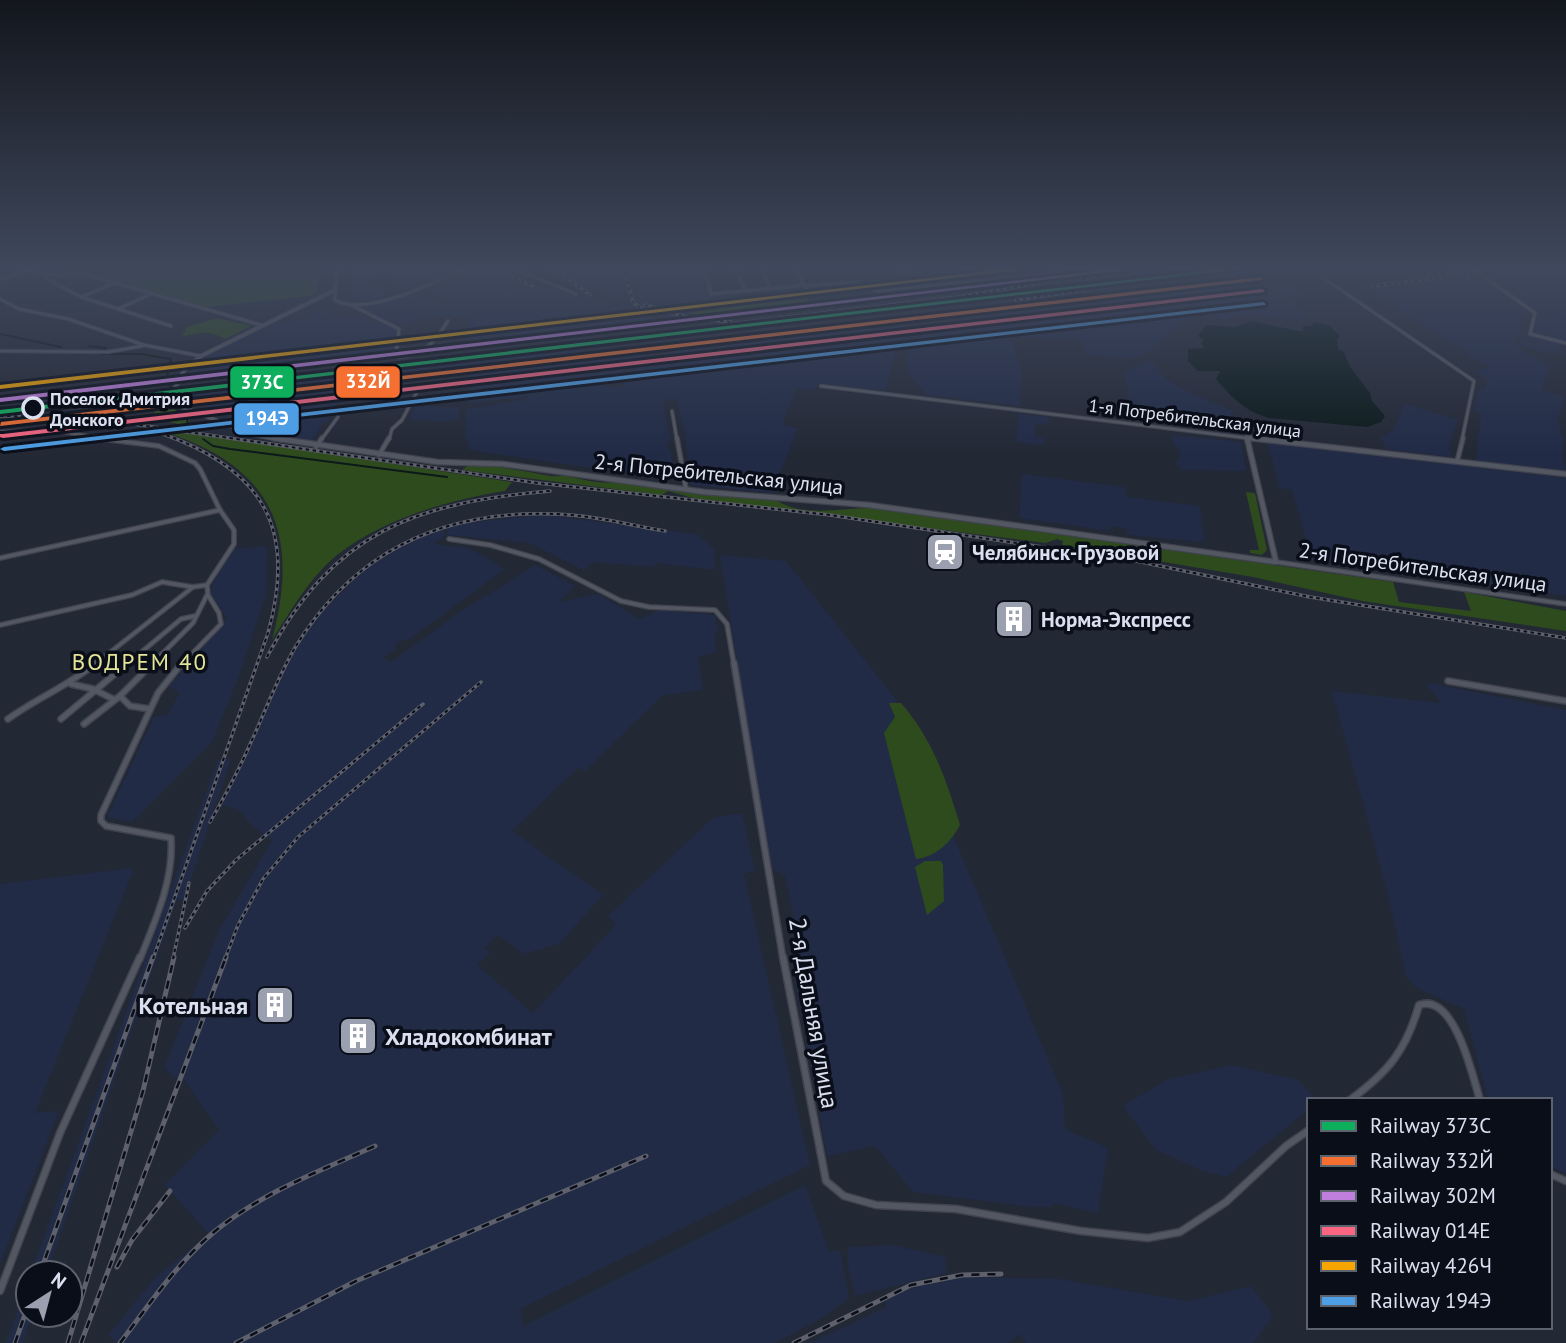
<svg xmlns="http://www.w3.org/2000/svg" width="1566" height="1343" font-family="'PT Sans',sans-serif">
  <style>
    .built { fill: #212b46 }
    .green { fill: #2e4b1d }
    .water { fill: #0b191a }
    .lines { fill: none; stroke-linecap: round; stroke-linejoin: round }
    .stream { stroke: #0b191a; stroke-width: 2 }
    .minor-far3-casing { stroke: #40434e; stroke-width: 4.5 }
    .minor-far2-casing { stroke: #40434e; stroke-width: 6 }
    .minor-far1-casing { stroke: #40434e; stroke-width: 8 }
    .minor-casing { stroke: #40434e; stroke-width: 9 }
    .tertiary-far1-casing { stroke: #40434e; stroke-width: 5 }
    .tertiary-casing { stroke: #40434e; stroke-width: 7 }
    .minor-far3 { stroke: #535761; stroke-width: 2.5 }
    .minor-far2 { stroke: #535761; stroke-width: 3.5 }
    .minor-far1 { stroke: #535761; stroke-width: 5 }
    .minor { stroke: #535761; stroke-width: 6 }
    .tertiary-far1 { stroke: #535761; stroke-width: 3.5 }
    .tertiary { stroke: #535761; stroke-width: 4.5 }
    .rail-far1-casing { stroke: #5e616b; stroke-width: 3.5 }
    .rail-casing { stroke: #5e616b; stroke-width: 5 }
    .rail-far1 { stroke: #0a0e19; stroke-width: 2; stroke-dasharray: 3.5; stroke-linecap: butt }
    .rail { stroke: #0a0e19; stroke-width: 2.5; stroke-dasharray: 8; stroke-linecap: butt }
    .rail-1-casing { stroke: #0a0e19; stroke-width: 6 }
    .rail-2-casing { stroke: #0a0e19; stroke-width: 6 }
    .rail-3-casing { stroke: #0a0e19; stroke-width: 6 }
    .rail-4-casing { stroke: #0a0e19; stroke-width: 6 }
    .rail-5-casing { stroke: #0a0e19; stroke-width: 6 }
    .rail-6-casing { stroke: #0a0e19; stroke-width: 6 }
    .rail-1 { fill: #0daf5c; fill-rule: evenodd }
    .rail-2 { fill: #f46f30; fill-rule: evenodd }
    .rail-3 { fill: #c07fdc; fill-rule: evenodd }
    .rail-4 { fill: #fa6682; fill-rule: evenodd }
    .rail-5 { fill: #f7a600; fill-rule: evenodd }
    .rail-6 { fill: #4d9ee5; fill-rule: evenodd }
    .stop-dot { fill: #0a0e19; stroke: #dae0f0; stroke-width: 3.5 }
    .labels { text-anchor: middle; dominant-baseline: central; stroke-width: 7; stroke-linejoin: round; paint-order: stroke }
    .far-stop-label { font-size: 18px; font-weight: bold; fill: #dae0f0; stroke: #0a0e19; text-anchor: start }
    .far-street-label { font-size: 18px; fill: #dae0f0; stroke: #0a0e19 }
    .street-label { font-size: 21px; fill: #dae0f0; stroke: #0a0e19 }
    .poi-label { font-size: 21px; font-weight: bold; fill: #dae0f0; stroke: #0a0e19; text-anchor: start }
    .neighbourhood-label { font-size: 23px; letter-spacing: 2px; fill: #e4e596; stroke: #0a0e19 }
    .near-poi-label { font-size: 24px; font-weight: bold; fill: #dae0f0; stroke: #0a0e19; text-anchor: end }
    .near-street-label { font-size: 24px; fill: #dae0f0; stroke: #0a0e19 }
    .line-badge { stroke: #0a0e19; stroke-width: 2.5 }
    .badge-label { font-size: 19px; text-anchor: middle; font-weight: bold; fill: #fff }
  </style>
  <rect width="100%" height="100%" fill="#232835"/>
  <!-- built -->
  <g class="built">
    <polygon points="351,267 464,267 404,292 399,292 399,284 387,276 373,278 373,281 383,285 383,298 351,302"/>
    <polygon points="474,267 503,267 528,279 522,282 532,287 540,283 580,298 585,295 655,319 656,328 596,330 593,336 459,351 460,342 467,341 468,318 437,315 401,325 357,308 410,295 444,303 449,300 419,291"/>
    <polygon points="527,267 700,267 712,310 664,316 646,310 641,313 615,303 620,300 582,287 569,278 561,281"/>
    <polygon points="1474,267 1566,267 1566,341 1531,333 1538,308 1526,305 1476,271 1479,270"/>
    <polygon points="1461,268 1494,285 1529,310 1520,312 1528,318 1520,319 1523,320 1516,346 1550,366 1542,390 1565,397 1558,418 1561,435 1564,438 1563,460 1566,470 1476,461 1481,413 1474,411 1476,398 1479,389 1485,389 1488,379 1493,379 1484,378 1474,371 1489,368 1359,284 1431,276 1436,278 1450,275"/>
    <polygon points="1267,273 1271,276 1266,280 1251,281 1227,291 1244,299 1282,278 1303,294 1285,297 1308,316 1300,319 1280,319 1249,313 1219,319 1207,313 1189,318 1144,355 1132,359 1084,354 1083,340 1011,337 1022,373 1020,406 926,395 909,375 906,357 914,341 923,333 999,304"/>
    <polygon points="330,306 333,315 318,318 360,316 386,323 398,330 396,352 340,359 339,363 190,378 193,364 213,350 274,322 312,318 310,311"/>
    <polygon points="904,325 907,328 903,330 909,334 896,350 885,391 819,383 814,391 793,388 796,390 782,425 798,428 777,480 775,493 691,485 684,430 676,399 663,402 671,441 668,443 668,449 671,450 675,480 469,450 465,434 466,409 522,400 530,396 469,404 470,373 611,356 645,353 653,356 626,370 606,387 621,387 632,371 646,362 652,363 682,347"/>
    <polygon points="1522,334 1560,343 1559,355 1520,346"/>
    <polygon points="580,346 581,353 460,371 331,396 327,403 336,403 328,421 323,423 311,441 287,435 276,437 251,431 224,419 241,406 211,408 183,398 185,391"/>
    <polygon points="1145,361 1152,361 1166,379 1187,391 1233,411 1230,414 1245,421 1254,431 1238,429 1238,432 1135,420 1137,408 1130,407 1125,372"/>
    <polygon points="1405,404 1458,419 1448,450 1452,452 1450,457 1386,449 1381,438 1393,431"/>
    <polygon points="415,407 459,407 459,420 439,422 409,419"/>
    <polygon points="1018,414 1048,417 1048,424 1035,423 1035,437 1044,438 1045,445 1016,442"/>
    <polygon points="1172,435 1241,442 1246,471 1183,470 1177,465 1177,459 1180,459 1179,447 1174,446"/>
    <polygon points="1268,442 1566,478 1566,596 1312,560 1292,490 1279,488"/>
    <polygon points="1022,474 1125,487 1126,497 1200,506 1204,542 1128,535 1126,528 1119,527 1110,527 1110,531 1019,518"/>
    <polygon points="543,515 696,534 714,548 715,570 656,563 654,567 592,562 584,570 530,543 448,535 445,525"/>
    <polygon points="440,527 446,535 433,544 469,548 505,569 410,639 400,641 395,645 396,649 383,658 391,662 460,612 535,565 575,586 559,602 598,594 639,619 660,610 715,615 718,632 715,633 716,653 698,656 703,690 663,695 585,771 578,768 512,831 603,895 559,944 524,954 498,935 485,948 490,952 477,965 533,1013 616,925 608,916 713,818 742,813 755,871 744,874 810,1165 520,1309 523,1326 805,1185 829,1252 840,1250 849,1298 826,1316 775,1343 118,1343 108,1335 156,1277 209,1234 165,1185 219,1130 182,1077 174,1077 164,1068 220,928 273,839 268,838 251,825 240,810 222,805 280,675 312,621 374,561 410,538"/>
    <polygon points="267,546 266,594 239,676 212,742 132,822 107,817 154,717 168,714 180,692 168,687 227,618 210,593 218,573 232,549"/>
    <polygon points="720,555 786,561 894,697 1063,1094 1065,1129 1108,1148 1098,1213 1052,1203 1052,1207 1033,1207 913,1192 875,1146 827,1156 791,957 801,955 785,876 771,868"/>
    <polygon points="1429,683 1566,710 1566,1174 1550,1166 1550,1100 1488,1100 1464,1009 1417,988 1406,976 1388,894 1332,691 1442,703 1427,686"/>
    <polygon points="231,758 184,899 177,900 47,1273 31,1273 218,760"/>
    <polygon points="134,868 35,1113 59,1111 0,1264 0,884"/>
    <polygon points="1230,1065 1298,1080 1317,1100 1309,1100 1309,1109 1226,1177 1203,1171 1156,1150 1123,1106 1166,1080"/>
    <polygon points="892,1245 946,1257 946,1273 855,1296 847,1261 849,1247"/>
    <polygon points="966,1277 1060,1279 1188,1301 1251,1286 1273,1315 1254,1343 1026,1343 1019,1334 1008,1343 810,1343 886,1307 885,1298 912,1288"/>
    <polygon points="28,1282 28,1315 32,1315 23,1343 6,1343"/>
  </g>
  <!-- green -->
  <g class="green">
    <polygon points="25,267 320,267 316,293 310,296 199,308 83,273"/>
    <polygon points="805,295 810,307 706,317 688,313"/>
    <path d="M217,318L251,326L225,339C209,330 200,332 182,337L187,327Z"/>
    <polygon points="159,406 176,407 177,411 190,412 189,427 163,420 138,419 141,415 153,415"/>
    <path d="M152,428V427L512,482L505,491C448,500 383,519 337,555C309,578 291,611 272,640C303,525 267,461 152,428Z"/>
    <path d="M470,464C497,466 524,471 550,476C557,477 565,475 572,477C584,480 601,484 614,482L684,492L775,499C800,518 841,508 871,508L1393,582L1399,602L1471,611L1464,592L1566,611V631L1362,601L1253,577L1062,545L1063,541L1057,539L1046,543L693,498L668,491L662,495L462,470Z"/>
    <polygon points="1246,492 1255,493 1267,550 1262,555 1250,553 1250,550 1259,550"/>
    <path d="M889,703H901C933,740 946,779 960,825C951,842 936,857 916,859L884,733L895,717Z"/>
    <polygon points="925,861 941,861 943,865 944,901 927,915 915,867"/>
  </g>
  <!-- water -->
  <path class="water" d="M1252,321L1303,332V326H1311L1314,322L1329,325L1340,336L1337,340L1338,349L1344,352L1350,367L1370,393L1372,401L1385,416L1381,422L1367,427L1269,418C1245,411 1232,398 1216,379L1220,371H1198L1188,361V349L1205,348L1201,343L1204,340L1198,336L1206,325L1234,327Z"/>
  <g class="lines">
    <!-- stream -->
    <g class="stream">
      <polyline points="0,334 61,347"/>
      <polyline points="89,346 106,348 101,354 141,354 171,359 166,381 171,387 167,399 174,408 186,415 188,424 200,429"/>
      <polyline points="203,439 213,446 230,449 447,477"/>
    </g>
    <defs>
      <g id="minor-far3">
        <polyline points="510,267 576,294"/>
        <polyline points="704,267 711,294 798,286 803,283"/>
        <polyline points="735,267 745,291"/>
        <polyline points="761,267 771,289"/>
        <polyline points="1470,267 1535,313 1530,334 1566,343"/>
        <polyline points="903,270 928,267"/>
        <polyline points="46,275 45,278 81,297 171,326"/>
        <polyline points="1325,279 1474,381 1462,440"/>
        <polyline points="0,280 28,271 46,275 84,274 261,325"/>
        <polyline points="804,286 852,282 878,291 1051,274 1059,271 1056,267"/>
        <path d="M335,290V300C366,318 439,280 469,267"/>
        <polyline points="81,297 115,283"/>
        <polyline points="0,299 19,309 68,319 144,345 201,356"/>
        <polyline points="740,304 809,294 794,267"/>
        <path d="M351,305L399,329L396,354L399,357C424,356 435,341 448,321"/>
        <polyline points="118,309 151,294"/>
        <polyline points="0,351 108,352 142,346"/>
        <polyline points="0,385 191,363"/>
        <polyline points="821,386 1247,438"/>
        <polyline points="672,411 677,440"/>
        <polyline points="0,432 45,429 112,440"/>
        <polyline points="321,440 338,417"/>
        <polyline points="389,440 392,429 402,420 420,386"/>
      </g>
      <g id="minor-far2">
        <polyline points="95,438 159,446 195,463 200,469 220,510 234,530 234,544 207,585 208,595 219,613 221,624 181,665"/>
        <polyline points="677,438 686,489"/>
        <polyline points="316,447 322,438"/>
        <polyline points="379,455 389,438"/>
        <polyline points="1457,462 1463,438"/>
        <polyline points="449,539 490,545 539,559 621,601 649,607 715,610 727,624 734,665"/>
        <polyline points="0,558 220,510"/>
        <polyline points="1276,562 1566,604"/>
        <polyline points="0,625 132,595 162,582 193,587 207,585"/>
        <polyline points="94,665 193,587"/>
        <polyline points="126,665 181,619 195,616"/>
        <polyline points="151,665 193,623 207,595"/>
      </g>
      <g id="minor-far1">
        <polyline points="734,663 783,959"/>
        <polyline points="1448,681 1566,701"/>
        <polyline points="71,684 93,689 113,699"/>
        <polyline points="120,696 130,706 150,709"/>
        <path d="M8,719C37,698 68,686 96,663"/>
        <polyline points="61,719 128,663"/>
        <polyline points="84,724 120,696 153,663"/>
        <path d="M140,959C155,921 174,880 171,838L106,826L101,821V815L158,693L182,663"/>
      </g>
      <g id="minor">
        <polyline points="783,957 826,1181 844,1196 876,1205 956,1209 1081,1231 1148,1238 1180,1232 1226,1202 1286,1146 1309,1130"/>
        <path d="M1350,1100C1388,1072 1406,1051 1419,1005C1455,992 1473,1078 1480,1100"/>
        <polyline points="1550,1174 1566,1181"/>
        <polyline points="0,1291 60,1133 140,957"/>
      </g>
      <g id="tertiary-far1">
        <polyline points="175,388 185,369 201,356 335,290 338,267"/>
        <polyline points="172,394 177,405 254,435 282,440"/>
        <polyline points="1247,440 1247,438 1266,440"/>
      </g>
      <g id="tertiary">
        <polyline points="273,438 437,462 502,464 704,492 869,505 1276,562 1247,438"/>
        <polyline points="1250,438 1566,474"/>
      </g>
    </defs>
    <!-- minor-far3 casing -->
    <use href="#minor-far3" class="minor-far3-casing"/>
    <!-- minor-far2 casing -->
    <use href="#minor-far2" class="minor-far2-casing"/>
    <!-- minor-far1 casing -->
    <use href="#minor-far1" class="minor-far1-casing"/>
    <!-- minor casing -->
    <use href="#minor" class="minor-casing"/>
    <!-- tertiary-far1 casing -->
    <use href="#tertiary-far1" class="tertiary-far1-casing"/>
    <!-- tertiary casing -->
    <use href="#tertiary" class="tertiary-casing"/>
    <!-- minor-far3 -->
    <use href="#minor-far3" class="minor-far3"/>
    <!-- minor-far2 -->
    <use href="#minor-far2" class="minor-far2"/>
    <!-- minor-far1 -->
    <use href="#minor-far1" class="minor-far1"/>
    <!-- minor -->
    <use href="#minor" class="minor"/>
    <!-- tertiary-far1 -->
    <use href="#tertiary-far1" class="tertiary-far1"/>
    <!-- tertiary -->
    <use href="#tertiary" class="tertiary"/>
    <defs>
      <g id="rail-far1">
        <polyline points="540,267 566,277 590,295"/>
        <polyline points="623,267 633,302 650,315"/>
        <polyline points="1462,267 1468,282"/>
        <polyline points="502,272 533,286"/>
        <polyline points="1208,274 1227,270"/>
        <polyline points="1075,280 1107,275 1133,267"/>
        <polyline points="1373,286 1440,278 1460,267"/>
        <polyline points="1016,300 1130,283"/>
        <polyline points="645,305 690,318 731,322"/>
        <polyline points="722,325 959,297 1062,279 1092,267"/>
        <polyline points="0,416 85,417 538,483 830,515 1136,561 1310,597 1566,638"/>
        <path d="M267,657C333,532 414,503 550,491"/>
        <path d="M210,822C225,796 239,770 251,742C266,710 278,676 296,646C355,550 444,510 555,514C592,515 629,525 665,531"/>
        <polyline points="185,928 207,891 236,860 423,704"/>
        <path d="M153,959L268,633C297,529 264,470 163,434"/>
        <polyline points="173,959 189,883"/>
        <polyline points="225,959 238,925 263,879 298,837 481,682"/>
      </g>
      <g id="rail">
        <polyline points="117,1267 132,1240 170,1191"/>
        <polyline points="40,1273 153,957"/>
        <polyline points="15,1343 28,1306"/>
        <polyline points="68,1343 143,1091 174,957"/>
        <polyline points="81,1343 226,957"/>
        <path d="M120,1343C149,1305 177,1263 214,1232C261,1193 320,1171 375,1146"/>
        <polyline points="236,1343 356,1281 646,1156"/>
        <polyline points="794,1343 911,1285 962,1275 1001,1274"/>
      </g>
    </defs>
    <!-- rail-far1 casing -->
    <use href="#rail-far1" class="rail-far1-casing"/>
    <!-- rail casing -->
    <use href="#rail" class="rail-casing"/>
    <!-- rail-far1 -->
    <use href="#rail-far1" class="rail-far1"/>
    <!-- rail -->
    <use href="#rail" class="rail"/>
    <defs>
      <polygon id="rail-1" points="1239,267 1260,267 0,414 0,410"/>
      <polygon id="rail-2" points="1260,277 1263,279 1262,280 0,426 1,422"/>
      <polygon id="rail-3" points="1132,267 1153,267 0,402 0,398"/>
      <polygon id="rail-4" points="1262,289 1265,291 1264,292 3,438 0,437 0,434 3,434"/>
      <polygon id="rail-5" points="1025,267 1046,267 0,389 0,385"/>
      <polygon id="rail-6" points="1263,302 1266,304 1265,305 4,451 0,449 4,447"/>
    </defs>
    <!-- rail-1 casing -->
    <use href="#rail-1" class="rail-1-casing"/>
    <!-- rail-2 casing -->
    <use href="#rail-2" class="rail-2-casing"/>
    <!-- rail-3 casing -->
    <use href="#rail-3" class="rail-3-casing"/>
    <!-- rail-4 casing -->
    <use href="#rail-4" class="rail-4-casing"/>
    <!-- rail-5 casing -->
    <use href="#rail-5" class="rail-5-casing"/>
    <!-- rail-6 casing -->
    <use href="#rail-6" class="rail-6-casing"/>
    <!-- rail-1 -->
    <use href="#rail-1" class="rail-1"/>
    <!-- rail-2 -->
    <use href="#rail-2" class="rail-2"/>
    <!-- rail-3 -->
    <use href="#rail-3" class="rail-3"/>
    <!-- rail-4 -->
    <use href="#rail-4" class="rail-4"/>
    <!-- rail-5 -->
    <use href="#rail-5" class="rail-5"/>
    <!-- rail-6 -->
    <use href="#rail-6" class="rail-6"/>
  </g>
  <!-- sky -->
  <linearGradient id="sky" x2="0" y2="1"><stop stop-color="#13161d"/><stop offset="0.59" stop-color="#3f485c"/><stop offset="1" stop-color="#3f485c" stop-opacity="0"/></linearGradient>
  <rect width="1566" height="455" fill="url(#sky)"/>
  <!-- icons -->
  <defs>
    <symbol id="station-square" viewBox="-11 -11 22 22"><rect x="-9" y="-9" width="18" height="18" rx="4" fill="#9aa0af" stroke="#0a0e19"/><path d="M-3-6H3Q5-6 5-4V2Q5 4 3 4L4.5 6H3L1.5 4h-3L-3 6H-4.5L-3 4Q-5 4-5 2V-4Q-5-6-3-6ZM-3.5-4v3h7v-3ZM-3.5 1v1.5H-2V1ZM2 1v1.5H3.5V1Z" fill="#fff"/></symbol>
    <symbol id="building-square" viewBox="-11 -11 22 22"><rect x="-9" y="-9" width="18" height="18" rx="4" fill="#9aa0af" stroke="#0a0e19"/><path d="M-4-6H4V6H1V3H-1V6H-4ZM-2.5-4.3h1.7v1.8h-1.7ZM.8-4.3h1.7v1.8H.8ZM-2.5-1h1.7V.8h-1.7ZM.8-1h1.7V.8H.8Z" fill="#fff"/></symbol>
  </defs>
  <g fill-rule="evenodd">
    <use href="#station-square" x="923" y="530" width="44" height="44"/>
    <use href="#building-square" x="992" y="597" width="44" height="44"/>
    <use href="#building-square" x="253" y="983" width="44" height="44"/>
    <use href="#building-square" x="336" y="1014" width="44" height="44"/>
  </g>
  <!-- markers -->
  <circle class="stop-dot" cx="33" cy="408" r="10"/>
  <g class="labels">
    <!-- far-stop labels -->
    <g class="far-stop-label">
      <text x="50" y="398">Поселок Дмитрия<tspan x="50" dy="21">Донского</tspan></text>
    </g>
    <!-- far-street labels -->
    <g class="far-street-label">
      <text transform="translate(1195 418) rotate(7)">1-я Потребительская улица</text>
    </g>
    <!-- street labels -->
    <g class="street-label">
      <text transform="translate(719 474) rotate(6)">2-я Потребительская улица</text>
      <text transform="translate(1423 567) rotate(8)">2-я Потребительская улица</text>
    </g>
    <!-- poi labels -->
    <g class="poi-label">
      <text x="972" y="552">Челябинск-Грузовой</text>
      <text x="1041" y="619">Норма-Экспресс</text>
    </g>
    <!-- neighbourhood labels -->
    <g class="neighbourhood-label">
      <text x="140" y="661">ВОДРЕМ 40</text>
    </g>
    <!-- near-poi labels -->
    <g class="near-poi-label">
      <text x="248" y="1005">Котельная</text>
      <text x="385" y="1036" text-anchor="start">Хладокомбинат</text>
    </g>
    <!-- near-street labels -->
    <g class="near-street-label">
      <text transform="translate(814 1013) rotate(80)">2-я Дальняя улица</text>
    </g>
  </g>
  <g class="line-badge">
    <rect x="335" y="365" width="66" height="34" rx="7" fill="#f46f30"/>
    <rect x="229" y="365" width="66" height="34" rx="7" fill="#0daf5c"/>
    <rect x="233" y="402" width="67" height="34" rx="7" fill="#4d9ee5"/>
  </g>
  <g class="badge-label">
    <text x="368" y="388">332Й</text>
    <text x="262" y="389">373C</text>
    <text x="267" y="425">194Э</text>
  </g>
  <!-- legend -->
  <rect x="1307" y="1098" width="245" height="231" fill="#0a0e19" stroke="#5d626f" stroke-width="2"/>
  <rect x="1321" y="1121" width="35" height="10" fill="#0daf5c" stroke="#5d626f" stroke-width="2"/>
  <text x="1370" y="1133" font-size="21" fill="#dae0f0">Railway 373C</text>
  <rect x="1321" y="1156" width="35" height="10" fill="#f46f30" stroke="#5d626f" stroke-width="2"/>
  <text x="1370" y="1168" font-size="21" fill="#dae0f0">Railway 332Й</text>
  <rect x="1321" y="1191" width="35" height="10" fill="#c07fdc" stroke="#5d626f" stroke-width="2"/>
  <text x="1370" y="1203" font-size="21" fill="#dae0f0">Railway 302М</text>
  <rect x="1321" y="1226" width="35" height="10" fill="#fa6682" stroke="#5d626f" stroke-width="2"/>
  <text x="1370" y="1238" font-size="21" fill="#dae0f0">Railway 014Е</text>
  <rect x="1321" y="1261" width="35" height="10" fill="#f7a600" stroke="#5d626f" stroke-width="2"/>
  <text x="1370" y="1273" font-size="21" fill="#dae0f0">Railway 426Ч</text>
  <rect x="1321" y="1296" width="35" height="10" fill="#4d9ee5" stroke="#5d626f" stroke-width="2"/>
  <text x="1370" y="1308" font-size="21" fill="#dae0f0">Railway 194Э</text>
  <!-- north arrow -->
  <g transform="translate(49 1294) rotate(36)"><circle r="33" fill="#0a0e19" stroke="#5d626f" stroke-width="2"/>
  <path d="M0-5L12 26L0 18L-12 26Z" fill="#9aa0af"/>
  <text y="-10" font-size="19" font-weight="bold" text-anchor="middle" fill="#dae0f0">N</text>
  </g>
</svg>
